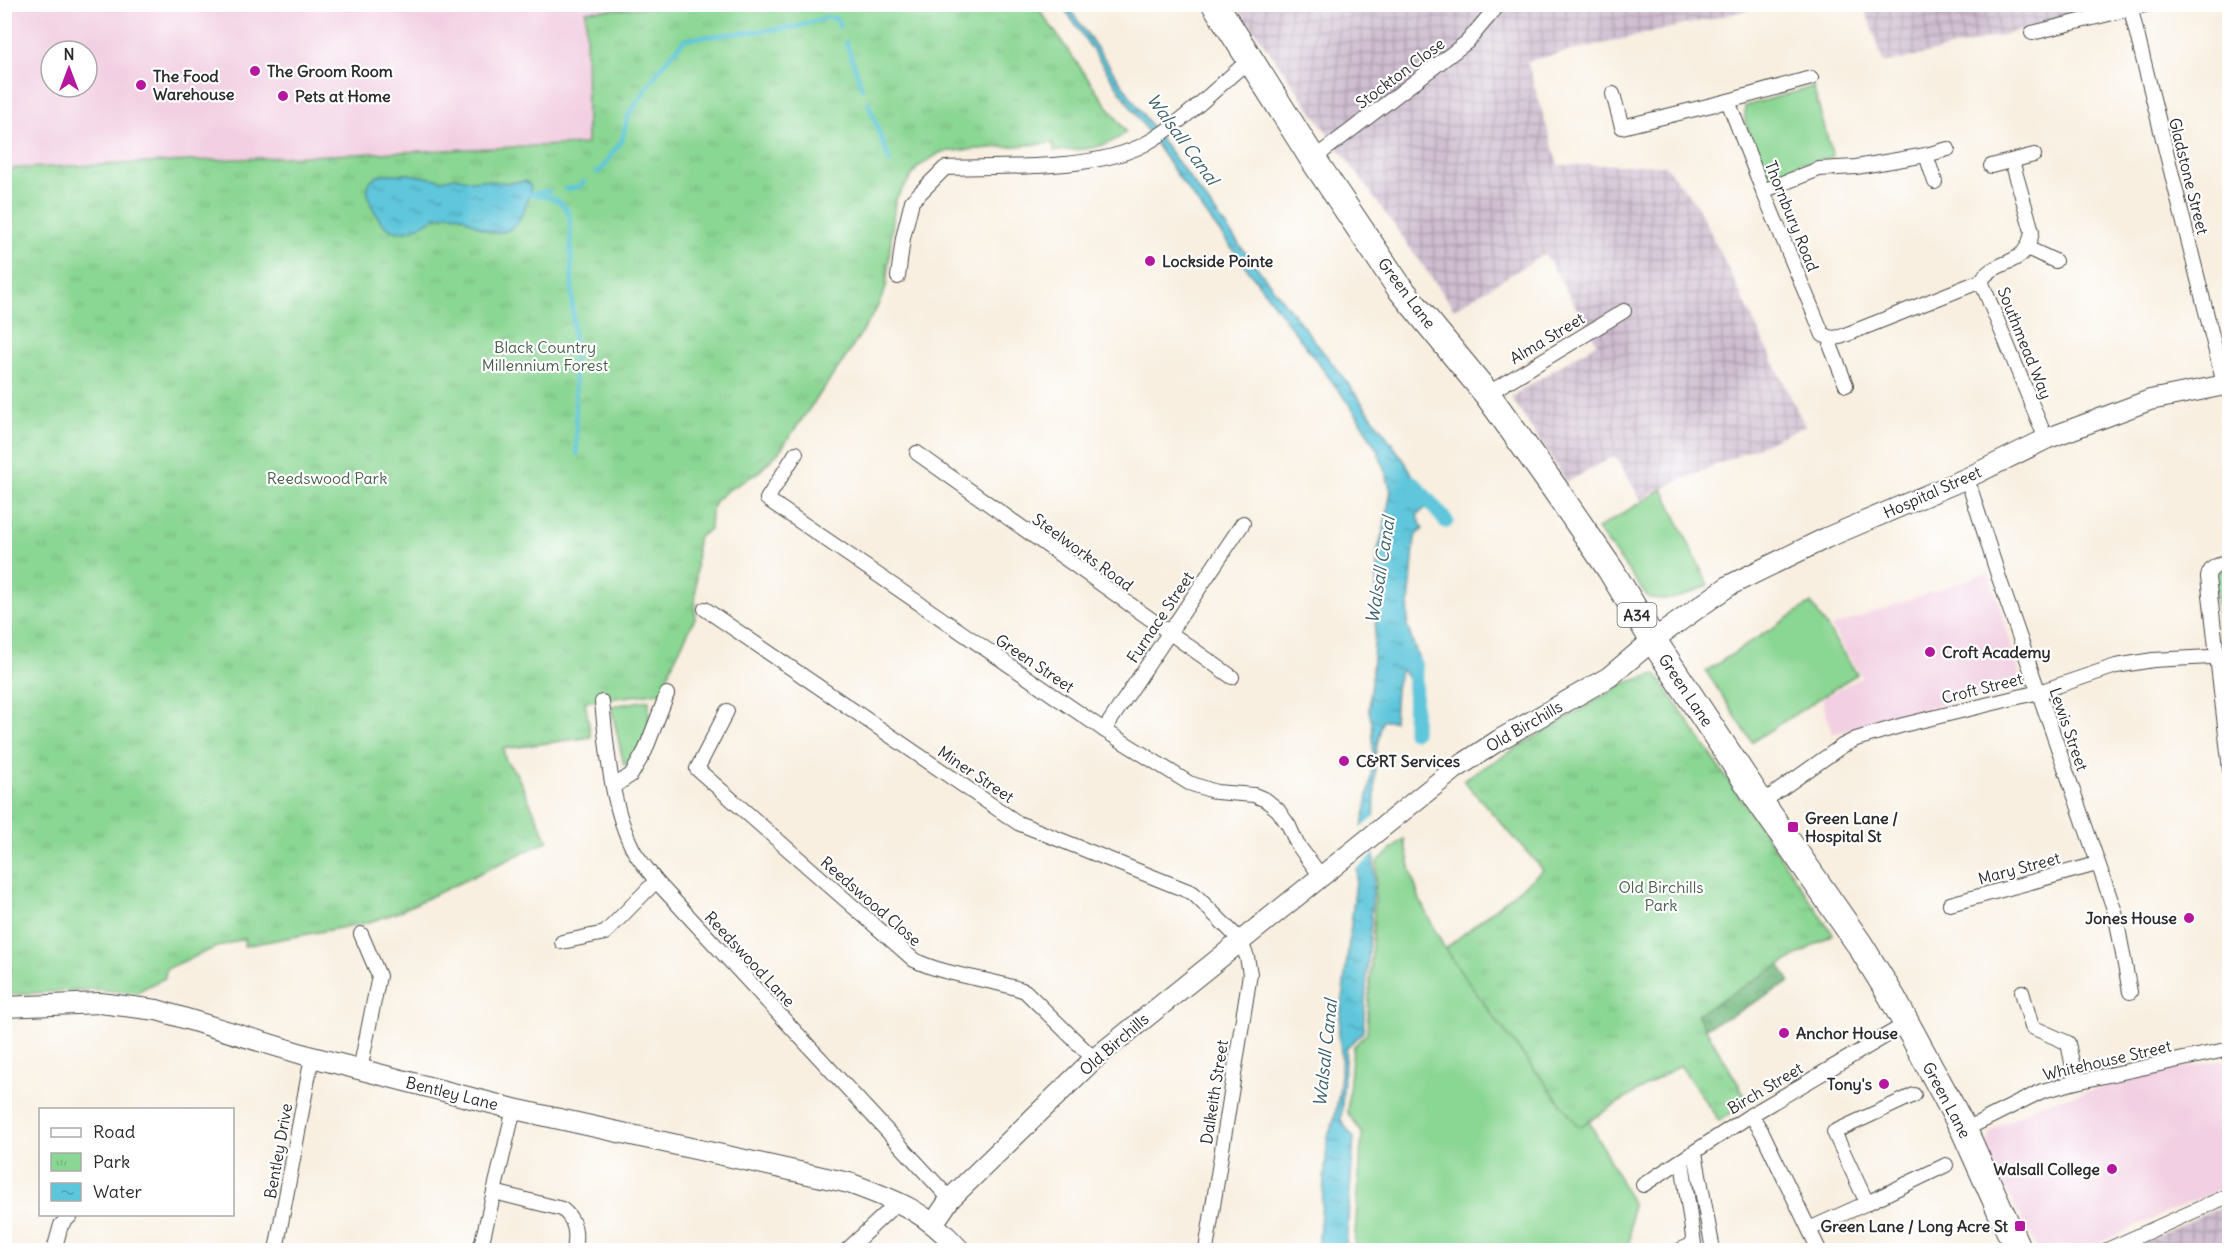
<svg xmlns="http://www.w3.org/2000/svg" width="2234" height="1255" font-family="Delius,sans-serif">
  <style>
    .built { fill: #f2cfe2; fill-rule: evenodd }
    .industrial { fill: url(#industrial-grid) }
    .green { fill: #8ad693; stroke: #5a805f; stroke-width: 1.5 }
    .forest { fill: url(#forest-crowns); stroke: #4d7154; stroke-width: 1.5 }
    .park { fill: url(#park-tufts); stroke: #5a805f; stroke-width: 1.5 }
    .water { fill: url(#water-ripples); stroke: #447883; stroke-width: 1.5 }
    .pier { fill: #f8efe0 }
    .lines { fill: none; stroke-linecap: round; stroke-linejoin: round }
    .stream { stroke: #5ec6db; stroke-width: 4.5 }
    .canal { stroke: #5ec6db; stroke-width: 15 }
    .street-casing { stroke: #4a4846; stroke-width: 16 }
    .secondary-casing { stroke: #4a4846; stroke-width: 22 }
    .highway-casing { stroke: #4a4846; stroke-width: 28 }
    .street { stroke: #fff; stroke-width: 14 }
    .secondary { stroke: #fff; stroke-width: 20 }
    .highway { stroke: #fff; stroke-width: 26 }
    .poi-dot { fill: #b5179e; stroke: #fff; stroke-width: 2 }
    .labels { text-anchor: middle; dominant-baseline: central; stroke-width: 4.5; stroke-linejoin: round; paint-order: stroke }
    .shield { fill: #fff; stroke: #6b6b6b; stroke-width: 1.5 }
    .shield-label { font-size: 15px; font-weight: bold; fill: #2b2b2b }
    .poi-label { font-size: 16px; font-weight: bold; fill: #2b2b2b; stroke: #fff; text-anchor: start }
    .street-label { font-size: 16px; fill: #2b2b2b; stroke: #fff }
    .park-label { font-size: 16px; fill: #485e4a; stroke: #fff }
    .water-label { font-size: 18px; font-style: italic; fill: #3d6169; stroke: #fff }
  </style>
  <defs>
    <pattern id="industrial-grid" width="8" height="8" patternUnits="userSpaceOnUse" patternTransform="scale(1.5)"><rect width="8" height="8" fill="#cfbdd0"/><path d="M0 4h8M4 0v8" fill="none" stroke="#a89aa9"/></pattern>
    <pattern id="forest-crowns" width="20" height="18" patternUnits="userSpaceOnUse" patternTransform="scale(1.5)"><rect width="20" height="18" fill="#6fb77d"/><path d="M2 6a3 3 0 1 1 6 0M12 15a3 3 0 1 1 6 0" fill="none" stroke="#5b9567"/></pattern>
    <pattern id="park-tufts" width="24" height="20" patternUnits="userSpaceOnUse" patternTransform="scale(1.5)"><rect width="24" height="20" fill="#8ad693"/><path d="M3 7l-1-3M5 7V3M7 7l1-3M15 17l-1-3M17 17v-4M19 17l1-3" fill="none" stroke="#77b87f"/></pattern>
    <pattern id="water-ripples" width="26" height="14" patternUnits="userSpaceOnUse" patternTransform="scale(1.5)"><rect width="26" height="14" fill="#5ec6db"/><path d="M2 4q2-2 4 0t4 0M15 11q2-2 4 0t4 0" fill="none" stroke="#4ea1b2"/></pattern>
  </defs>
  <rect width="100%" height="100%" fill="#fff"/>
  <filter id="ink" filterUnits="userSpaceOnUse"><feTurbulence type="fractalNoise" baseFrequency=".0167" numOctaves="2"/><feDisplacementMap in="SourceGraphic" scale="12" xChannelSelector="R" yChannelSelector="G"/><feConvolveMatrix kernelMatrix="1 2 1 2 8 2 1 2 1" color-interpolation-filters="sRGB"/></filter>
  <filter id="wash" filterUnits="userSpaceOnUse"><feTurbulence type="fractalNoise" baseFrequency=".008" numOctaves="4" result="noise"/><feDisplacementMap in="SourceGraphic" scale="24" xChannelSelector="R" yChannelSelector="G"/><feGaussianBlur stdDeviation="1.35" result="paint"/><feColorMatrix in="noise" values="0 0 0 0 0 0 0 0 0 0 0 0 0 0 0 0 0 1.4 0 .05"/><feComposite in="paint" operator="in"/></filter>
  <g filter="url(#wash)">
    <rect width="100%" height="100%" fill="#f8efe0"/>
    <!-- built -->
    <g class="built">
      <path d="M4,5H688L588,144L5,169ZM51,51H87V87H51Z"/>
      <polygon points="1989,572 2022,683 1832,734 1822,698 1862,677 1831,627"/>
      <polygon points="2229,1059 2229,1185 2082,1250 2039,1250 1985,1153 1991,1131 2040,1104 2160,1072"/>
    </g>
    <!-- industrial -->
    <g class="industrial">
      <polygon points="1236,5 1771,5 1527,61 1558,165 1665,165 1697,205 1805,426 1652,493 1641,500 1615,456 1567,482 1511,397 1597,343 1545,254 1454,309"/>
      <polygon points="1864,5 2116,5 2007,34 1884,64"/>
      <polygon points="2229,1203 2229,1250 2128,1250"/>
    </g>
    <!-- green -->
    <g class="green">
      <polygon points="1813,87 1833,157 1800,164 1770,179 1745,123 1745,106"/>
      <path d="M1663,489L1708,585C1687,595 1671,604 1648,597L1597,529Z"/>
      <polygon points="1811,603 1857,674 1752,742 1706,671"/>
      <polygon points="649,700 649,728 634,759 624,765 611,706"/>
      <polygon points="1404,839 1412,876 1421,903 1445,949 1493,1016 1534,1069 1589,1121 1632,1203 1629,1250 1354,1250 1362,1133 1347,1112 1353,1047 1367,1033 1377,862"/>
    </g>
    <!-- forest -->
    <polygon class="forest" points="1766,956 1780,966 1790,982 1736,1013 1705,1028 1697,1015"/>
    <!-- park -->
    <g class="park">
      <path d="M688,5H1036L1126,132C1107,150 1078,150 1054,151L1053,143L941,152L918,167L895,200L886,288L876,310L846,357L778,453L758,473L728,490L715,501L711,512L710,529L697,538L695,618L670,669L663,692L585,702L591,737L503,749L506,761L516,773L548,841L396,913L366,923L244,946L245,938L212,949L166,969L165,978L142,989L137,993L92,989L5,995L4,169L587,144L586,11Z"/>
      <polygon points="2229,567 2229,643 2220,641 2214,578 2219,568"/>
      <polygon points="1656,674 1833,934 1697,1014 1749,1102 1719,1121 1680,1065 1579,1127 1493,1016 1445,949 1543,870 1463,780 1625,683"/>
    </g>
    <!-- water -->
    <g class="water">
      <path d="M1062,5H1067L1149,123L1244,251L1346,381L1405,462L1425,497L1446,521L1432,507H1427L1417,515L1423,529L1415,537L1407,626L1419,660V675L1417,681H1410L1402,670L1400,671L1396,689L1394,721H1382L1375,755L1374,876L1363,1032L1346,1048L1341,1121L1354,1138L1346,1246L1338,1250H1320L1318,1248L1328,1136C1338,1114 1346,1059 1338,1036L1363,821C1369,795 1379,737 1369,712L1376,617L1377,553L1384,529L1391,490L1378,451L1355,412L1179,178Z"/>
      <path d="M382,174H409L442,180L455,177L472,181L482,180L510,183L525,181L530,185L531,189C523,219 511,246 476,225C467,220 461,214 451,214C431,214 415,236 394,231C381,228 365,199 368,185C369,179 377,177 382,174Z"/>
    </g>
    <!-- pier -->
    <polygon class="pier" points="1377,815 1377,852 1354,871 1359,830"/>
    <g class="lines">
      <!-- stream -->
      <g class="stream">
        <polyline points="846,42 862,88"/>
        <polyline points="868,102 890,162"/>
        <polyline points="597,172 602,169 622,140 628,116 660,68 685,39 796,27 827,17 837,19 840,27"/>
        <polyline points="565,189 578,187 584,182"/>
        <polyline points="535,193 549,191"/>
        <path d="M530,194C550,198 564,196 570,219L577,454"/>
      </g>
      <!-- canal -->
      <g class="canal">
        <polyline points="1413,483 1446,521"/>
        <polyline points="1412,661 1415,666 1414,732"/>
      </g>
    </g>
  </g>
  <g filter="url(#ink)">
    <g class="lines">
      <defs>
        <g id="street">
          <polyline points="2131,10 2224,384"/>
          <polyline points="2032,33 2149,4"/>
          <polyline points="1613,94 1622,127 1728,101 1811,78"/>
          <polyline points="1728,101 1763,191 1823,335 1832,338 1831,347 1846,385"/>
          <polyline points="1926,155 1935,182"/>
          <polyline points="1313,159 1467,42 1499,4"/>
          <path d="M2012,161L2032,231C2027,269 1996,257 1981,281L2046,439"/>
          <polyline points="1991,166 2034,155"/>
          <polyline points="1763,191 1819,169 1856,167 1926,155 1948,149"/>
          <polyline points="2027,248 2055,261"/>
          <path d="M898,277L903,238L912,201L945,168C1002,166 1095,171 1145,144C1183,123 1216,88 1249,60"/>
          <polyline points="1832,338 1840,337 1981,281"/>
          <polyline points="1487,394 1624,311"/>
          <polyline points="796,453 767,499 1104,730 1189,783 1216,792 1254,795 1266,800 1278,810 1289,826 1297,844 1321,876"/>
          <polyline points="917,453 1232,677"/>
          <polyline points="1967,478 1999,578 2115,912 2130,992"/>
          <path d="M2230,563C2219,564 2210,566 2208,577L2230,770"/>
          <polyline points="705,609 1018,823 1193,893 1240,940 1247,957 1250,974 1206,1250"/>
          <path d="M602,702C607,750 611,808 634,851C640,861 649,871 656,881L950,1199"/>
          <path d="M727,711L697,769L914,960C950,977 989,978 1025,991L1094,1059"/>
          <polyline points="1104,730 1243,523"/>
          <polyline points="614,786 631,775 645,751 667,694"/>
          <polyline points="1761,803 1842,746 1856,739 1903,725 2039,692 2116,666 2153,660 2230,656"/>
          <polyline points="1950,904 2097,864"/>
          <polyline points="562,942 605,933 656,881"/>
          <polyline points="2022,992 2032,1027 2068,1043 2076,1082"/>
          <polyline points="360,1070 379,976 361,934"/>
          <polyline points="1751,1115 1762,1132 1819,1250"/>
          <polyline points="1964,1130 2042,1091 2076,1082 2230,1049"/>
          <polyline points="1695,1153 1713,1250"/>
          <polyline points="1643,1185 1751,1115 1906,1024"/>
          <path d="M494,1192L562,1209C576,1220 577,1234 574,1250"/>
          <polyline points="1867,1203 1946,1165"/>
          <polyline points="1809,1229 1867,1203 1834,1132 1914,1095"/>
          <polyline points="54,1250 61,1225 72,1214"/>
          <polyline points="276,1250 312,1057"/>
          <polyline points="480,1250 514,1109"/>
          <polyline points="847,1250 899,1201"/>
          <polyline points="1680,1250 1694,1244 1682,1161"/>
          <polyline points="2107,1250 2230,1195"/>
        </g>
        <g id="secondary">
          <path d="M4,1007L100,1003L157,1010L312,1057L514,1109L849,1183C898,1201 924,1210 960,1250"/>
          <polyline points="933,1224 950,1199 1094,1059 1455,769 1499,740 1609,677 1653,640 1730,585 1826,538 1967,478 2046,439 2150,400 2230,384"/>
        </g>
        <polyline id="highway" points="1215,4 1313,159 1399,287 1487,394 1555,489 1610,569 1653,640 1761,803 1860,945 1892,997 1964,1130 2018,1250"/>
      </defs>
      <!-- street casing -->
      <use href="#street" class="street-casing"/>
      <!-- secondary casing -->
      <use href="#secondary" class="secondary-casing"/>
      <!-- highway casing -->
      <use href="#highway" class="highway-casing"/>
      <!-- street -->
      <use href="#street" class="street"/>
      <!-- secondary -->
      <use href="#secondary" class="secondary"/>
      <!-- highway -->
      <use href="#highway" class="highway"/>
    </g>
  </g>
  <!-- markers -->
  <g class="poi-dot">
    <circle cx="255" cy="71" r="6"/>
    <circle cx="141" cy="85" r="6"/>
    <circle cx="283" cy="96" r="6"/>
    <circle cx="1150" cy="261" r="6"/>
    <circle cx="1930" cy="652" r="6"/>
    <circle cx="1344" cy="761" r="6"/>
    <rect x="1787" y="821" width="12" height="12" rx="3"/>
    <circle cx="2189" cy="918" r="6"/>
    <circle cx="1784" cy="1033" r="6"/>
    <circle cx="1884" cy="1084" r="6"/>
    <circle cx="2112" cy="1169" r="6"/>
    <rect x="2014" y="1220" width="12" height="12" rx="3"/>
  </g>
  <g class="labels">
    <!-- shield labels -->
    <rect class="shield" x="1617.5" y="603" width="39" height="24" rx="4.5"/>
    <g class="shield-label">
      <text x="1637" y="615">A34</text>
    </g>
    <!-- poi labels -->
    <g class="poi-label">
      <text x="267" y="71">The Groom Room</text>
      <text x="153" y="76">The Food<tspan x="153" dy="18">Warehouse</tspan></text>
      <text x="295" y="96">Pets at Home</text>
      <text x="1162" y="261">Lockside Pointe</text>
      <text x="1942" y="652">Croft Academy</text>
      <text x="1356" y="761">C&amp;RT Services</text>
      <text x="1805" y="818">Green Lane /<tspan x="1805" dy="18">Hospital St</tspan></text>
      <text x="2177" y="918" text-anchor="end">Jones House</text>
      <text x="1796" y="1033">Anchor House</text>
      <text x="1872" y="1084" text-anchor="end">Tony's</text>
      <text x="2100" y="1169" text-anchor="end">Walsall College</text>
      <text x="2008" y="1226" text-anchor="end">Green Lane / Long Acre St</text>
    </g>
    <!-- street labels -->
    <g class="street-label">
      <text transform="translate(1400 73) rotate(-37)">Stockton Close</text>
      <text transform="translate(2189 176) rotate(76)">Gladstone Street</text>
      <text transform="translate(1792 216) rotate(68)">Thornbury Road</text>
      <text transform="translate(1407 293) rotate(53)">Green Lane</text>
      <text transform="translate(1547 338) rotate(-31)">Alma Street</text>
      <text transform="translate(2025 343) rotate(68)">Southmead Way</text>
      <text transform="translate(1932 492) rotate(-24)">Hospital Street</text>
      <text transform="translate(1083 552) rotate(36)">Steelworks Road</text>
      <text transform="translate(1160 617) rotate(-56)">Furnace Street</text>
      <text transform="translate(1035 663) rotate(34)">Green Street</text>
      <text transform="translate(1982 688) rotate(-14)">Croft Street</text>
      <text transform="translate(1686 690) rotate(56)">Green Lane</text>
      <text transform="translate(1524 726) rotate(-30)">Old Birchills</text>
      <text transform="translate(2069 729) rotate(71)">Lewis Street</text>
      <text transform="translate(976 774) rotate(34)">Miner Street</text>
      <text transform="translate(2019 868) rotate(-15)">Mary Street</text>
      <text transform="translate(871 901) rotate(41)">Reedswood Close</text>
      <text transform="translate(750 959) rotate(47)">Reedswood Lane</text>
      <text transform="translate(1114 1044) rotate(-41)">Old Birchills</text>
      <text transform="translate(2107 1060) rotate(-13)">Whitehouse Street</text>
      <text transform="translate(1765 1088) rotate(-31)">Birch Street</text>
      <text transform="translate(1214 1092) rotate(-81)">Dalkeith Street</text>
      <text transform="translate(452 1093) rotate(14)">Bentley Lane</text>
      <text transform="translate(1947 1100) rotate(62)">Green Lane</text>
      <text transform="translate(278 1151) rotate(-80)">Bentley Drive</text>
    </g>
    <!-- park labels -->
    <g class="park-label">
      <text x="545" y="347">Black Country<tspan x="545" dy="18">Millennium Forest</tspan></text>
      <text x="327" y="478">Reedswood Park</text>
      <text x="1661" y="887">Old Birchills<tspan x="1661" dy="18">Park</tspan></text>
    </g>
    <!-- water labels -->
    <g class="water-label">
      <text transform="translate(1183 139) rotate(54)">Walsall Canal</text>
      <text transform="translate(1380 570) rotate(-81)">Walsall Canal</text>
      <text transform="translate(1325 1053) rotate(-84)">Walsall Canal</text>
    </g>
  </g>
  <!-- margin -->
  <rect width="2234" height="1255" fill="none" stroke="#fff" stroke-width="24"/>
  <!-- legend -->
  <rect x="39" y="1108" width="195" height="108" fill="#ffffff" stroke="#aaaaaa" stroke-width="1.5"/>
  <rect x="51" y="1128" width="30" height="9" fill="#ffffff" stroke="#aaaaaa" stroke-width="1.5"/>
  <text x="93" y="1138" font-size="18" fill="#2b2b2b">Road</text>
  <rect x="51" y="1153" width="30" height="18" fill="url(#park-tufts)" stroke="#aaaaaa" stroke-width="1.5"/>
  <text x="93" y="1168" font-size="18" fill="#2b2b2b">Park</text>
  <rect x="51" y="1183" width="30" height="18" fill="url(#water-ripples)" stroke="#aaaaaa" stroke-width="1.5"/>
  <text x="93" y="1198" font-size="18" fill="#2b2b2b">Water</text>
  <!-- north arrow -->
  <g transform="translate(69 69)"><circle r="28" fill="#ffffff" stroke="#aaaaaa" stroke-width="1.5"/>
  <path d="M0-4.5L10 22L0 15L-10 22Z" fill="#b5179e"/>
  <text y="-9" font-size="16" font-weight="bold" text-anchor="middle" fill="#2b2b2b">N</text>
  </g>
</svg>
